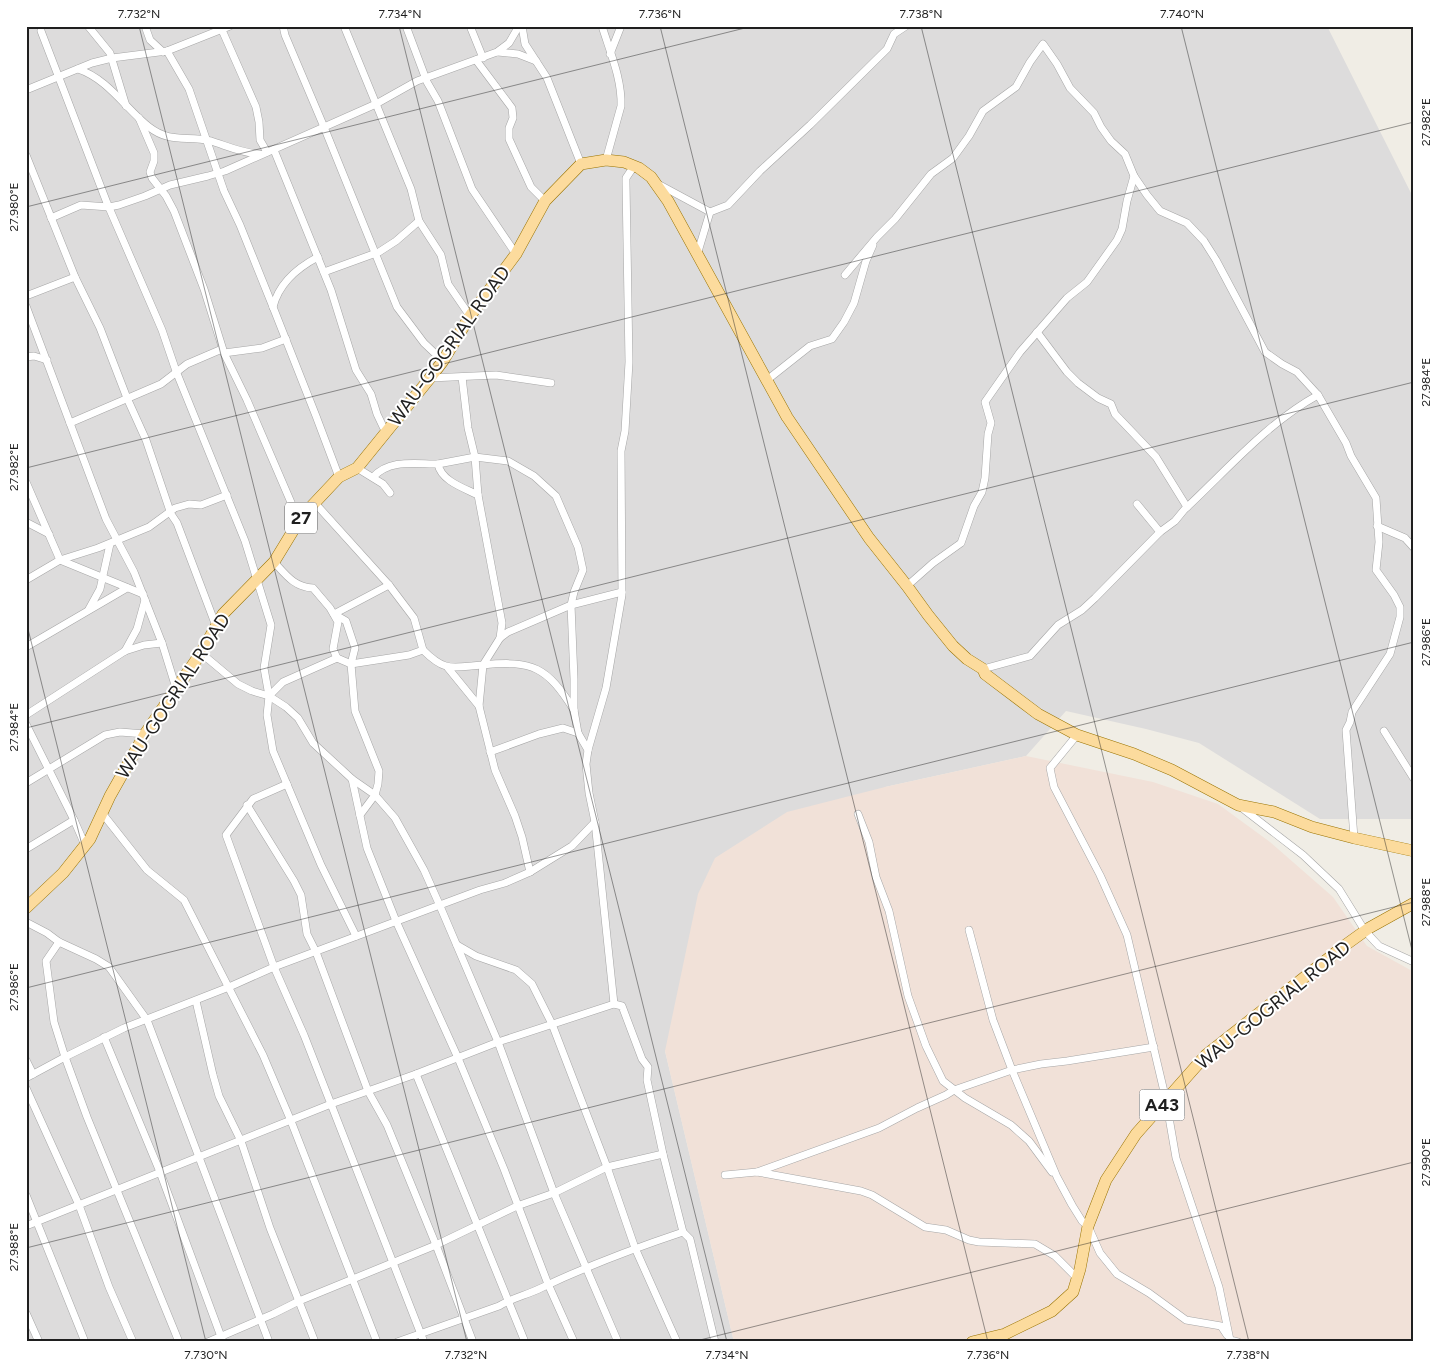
<svg xmlns="http://www.w3.org/2000/svg" width="1440" height="1368" font-family="Figtree,sans-serif">
  <style>
    .residential { fill: #dddcdc }
    .military { fill: #f1e1d8 }
    .lines { fill: none; stroke-linecap: round; stroke-linejoin: round }
    .street-casing { stroke: #a6a6a6; stroke-width: 8 }
    .primary-casing { stroke: #997300; stroke-width: 12 }
    .street { stroke: #fff; stroke-width: 7 }
    .primary { stroke: #fcdb9d; stroke-width: 11 }
    .ticks { fill: none; stroke: #1f1f1f; stroke-width: 1; stroke-opacity: 0.45 }
    .labels { text-anchor: middle; dominant-baseline: central; stroke-width: 4; stroke-linejoin: round; paint-order: stroke }
    .shield { fill: #fff; stroke: #626262; stroke-width: 1 }
    .shield-label { font-size: 18px; font-weight: bold; fill: #1f1f1f }
    .street-label { font-size: 19px; fill: #1f1f1f; stroke: #fff }
    .neatline { fill: none; stroke: #1f1f1f; stroke-width: 2 }
    .ticks-label { font-size: 12px; text-anchor: middle; fill: #1f1f1f }
  </style>
  <rect width="100%" height="100%" fill="#f0ede5"/>
  <!-- residential -->
  <polygon class="residential" points="26,26 1327,26 1414,199 1414,819 1320,819 1199,743 1146,729 1066,711 1026,756 885,787 665,1051 734,1342 26,1342"/>
  <!-- military -->
  <polygon class="military" points="1026,756 1153,782 1218,804 1270,842 1333,897 1367,946 1414,972 1414,1342 734,1342 665,1051 698,894 715,858 787,812 885,787"/>
  <g class="lines">
    <defs>
      <g id="street">
        <polyline points="88,26 110,53 126,106"/>
        <polyline points="145,26 150,40 163,52"/>
        <polyline points="283,26 285,35 324,127 397,307 424,343 443,361"/>
        <polyline points="344,26 411,189 419,221 441,255 448,284 470,316"/>
        <polyline points="406,26 427,82 438,101 472,189 516,254"/>
        <polyline points="470,26 483,58"/>
        <polyline points="522,26 525,44 547,78 581,164"/>
        <path d="M602,26C610,52 622,79 621,106L606,160"/>
        <polyline points="222,30 256,107 259,122 260,140 267,152"/>
        <polyline points="41,31 107,203 162,330 176,371 245,541 271,625 264,668 269,696 267,715 273,751 321,865 356,936"/>
        <polyline points="167,51 189,89 224,191 240,225 273,307 316,416 339,477"/>
        <polyline points="498,52 518,54 536,61"/>
        <polyline points="610,54 621,26"/>
        <polyline points="476,60 512,108 513,118 509,128 509,139 531,187 545,201"/>
        <path d="M78,69C108,79 125,108 149,127C171,144 187,135 211,141C227,146 242,153 259,154"/>
        <polyline points="26,90 92,63 112,58 167,51 230,26"/>
        <polyline points="139,118 154,153 154,161 150,172 152,178 166,196 174,211 204,289 224,353 247,400 299,521"/>
        <polyline points="274,150 331,290 356,370 371,394 377,414 386,433"/>
        <polyline points="26,155 75,277 100,328 127,398 146,440 171,514 177,523 216,626"/>
        <polyline points="658,184 710,212 728,205 760,171 810,125 887,49 894,34 906,26"/>
        <polyline points="51,218 81,205 109,207 119,205 145,196 170,185 208,176 225,171 376,104 417,81 497,52 509,43 519,26"/>
        <polyline points="697,255 710,212"/>
        <polyline points="324,272 379,252 396,241 419,221"/>
        <polyline points="845,275 877,237 895,219 931,174 953,158 969,136 983,111 1016,87 1030,62 1043,44 1057,64 1070,88 1094,113 1101,127 1111,141 1125,154 1134,176 1147,195 1160,211 1187,223 1204,241 1216,260 1265,352 1282,364 1297,372 1318,395 1346,443 1351,456 1376,498 1379,542 1376,570 1394,595 1400,607 1400,617 1390,654 1352,712 1350,722 1346,730 1354,838"/>
        <polyline points="26,296 75,277"/>
        <polyline points="26,306 106,519 134,572 162,643 176,688"/>
        <path d="M273,307C279,283 297,268 318,257"/>
        <polyline points="1037,332 1067,372 1078,383 1098,398 1111,404 1115,414 1156,457 1187,507"/>
        <polyline points="224,353 262,348 286,339"/>
        <polyline points="26,357 34,356 47,360"/>
        <polyline points="462,377 468,428 475,457 478,495 502,623 500,638 508,632 571,605 622,592"/>
        <polyline points="430,378 496,375 551,383"/>
        <polyline points="767,380 810,346 832,339 844,322 854,303 866,261 873,245"/>
        <polyline points="70,423 161,384 187,364 222,349"/>
        <polyline points="438,464 475,457 508,461 534,476 556,496 578,547 583,570 574,592 571,605 574,679 574,710 578,733 588,750"/>
        <polyline points="357,468 383,484 390,493"/>
        <path d="M373,477C390,459 414,464 438,464C441,481 464,488 478,495"/>
        <polyline points="26,482 60,560 143,594"/>
        <polyline points="314,502 389,585 414,618 423,650"/>
        <polyline points="1137,504 1160,532"/>
        <polyline points="26,522 49,534"/>
        <polyline points="1377,526 1405,538 1414,548"/>
        <path d="M274,562C286,575 294,587 313,588L330,608L338,622L333,649L337,658"/>
        <polyline points="26,580 60,560 98,548 149,527 175,508 189,504 201,505 227,495"/>
        <polyline points="389,585 334,614 346,621 355,648 351,664 355,711 379,771 378,784 375,795 395,818 424,870 440,906 498,1042 554,1193 618,1342"/>
        <polyline points="907,586 933,563 961,543 974,506 982,492 985,478 988,434 991,423 985,402 1020,352 1067,298 1087,282 1117,240 1122,229 1127,201 1134,176"/>
        <polyline points="89,609 100,589 110,544"/>
        <polyline points="26,647 127,588"/>
        <polyline points="125,651 137,629 145,600"/>
        <polyline points="201,653 238,684 252,691 269,696 286,707 298,718 313,743 352,779 367,848 396,921 458,1058 504,1169 548,1284 574,1342"/>
        <polyline points="448,668 479,706"/>
        <path d="M983,669L1030,656L1058,625L1082,610L1095,598L1160,532L1175,521L1184,510C1226,471 1267,423 1318,395"/>
        <path d="M269,696L283,682L337,658L351,664L409,655L423,650C446,673 452,667 483,665L500,638"/>
        <polyline points="26,715 125,651 144,645 162,643"/>
        <polyline points="26,724 74,820 85,845"/>
        <polyline points="1384,731 1414,779"/>
        <polyline points="1077,735 1050,768 1054,787 1100,875 1127,935 1166,1100 1176,1158 1219,1287 1230,1340 1238,1342"/>
        <polyline points="490,752 539,734 563,728 578,733"/>
        <polyline points="352,779 375,795 360,815"/>
        <polyline points="26,783 105,735 120,732 145,734"/>
        <polyline points="287,784 253,799 226,835 274,967 304,1035 424,1342"/>
        <polyline points="247,805 294,881 301,895 307,934 316,952 368,1091 387,1125 436,1245 473,1342"/>
        <polyline points="1242,808 1303,855 1339,889 1365,931 1379,946 1414,962"/>
        <polyline points="102,813 147,870 184,900 263,1055 291,1121 377,1342"/>
        <polyline points="858,814 869,842 876,877 889,911 908,996 926,1046 943,1081 965,1098 1011,1125 1029,1141 1052,1172"/>
        <polyline points="26,849 74,820"/>
        <path d="M530,872L522,837L515,816L495,770L479,706L483,665C533,660 547,667 574,710"/>
        <polyline points="26,922 47,933 59,942 96,959 109,967 147,1020 269,1342"/>
        <polyline points="969,930 993,1020 1012,1070 1057,1177 1072,1205 1082,1221 1088,1226 1100,1253 1117,1274 1149,1293 1186,1320 1221,1326 1227,1335"/>
        <polyline points="59,942 46,961 54,1022 65,1057 87,1117 179,1342"/>
        <polyline points="457,945 476,956 516,970 532,984 552,1024 607,1167 635,1248 677,1342"/>
        <polyline points="196,1001 213,1075 219,1096 241,1141 270,1228 315,1342"/>
        <polyline points="614,1004 595,822 589,793 586,764 588,750 606,688 622,595 621,451 625,431 629,362 626,183 626,178 634,166"/>
        <polyline points="104,1037 160,1172 223,1342"/>
        <polyline points="26,1060 33,1074"/>
        <polyline points="416,1074 525,1342"/>
        <polyline points="26,1078 65,1057 124,1028 229,987 274,967 480,890 505,883 530,872 572,846 595,822"/>
        <polyline points="26,1088 79,1205 109,1287 133,1342"/>
        <polyline points="757,1172 879,1128 917,1108 946,1095 954,1090 1012,1070 1041,1064 1067,1061 1154,1047"/>
        <polyline points="725,1175 757,1172 861,1191 872,1195 925,1227 946,1230 969,1240 979,1242 1035,1244 1055,1256 1077,1278"/>
        <polyline points="26,1195 85,1342"/>
        <polyline points="26,1226 331,1104 416,1074 498,1042 614,1004 622,1006 642,1059 648,1067 647,1080 663,1154 683,1232 690,1239 715,1342"/>
        <polyline points="26,1313 39,1342"/>
        <polyline points="208,1342 273,1314 299,1301 436,1245 517,1206 554,1193 607,1167 663,1154"/>
        <path d="M397,1342L499,1306C512,1298 527,1295 541,1288C587,1266 635,1248 683,1232"/>
      </g>
      <g id="primary">
        <polyline points="26,908 63,873 90,839 110,796 145,734 201,653 223,614 274,562 299,521 307,511 339,477 357,468 430,378 443,361 470,316 516,254 545,201 581,164 606,160 624,162 639,168 651,177 668,201 787,417 869,538 907,586 928,615 953,646 967,659 983,669 985,674 1038,714 1077,735 1134,754 1172,770 1238,805 1274,812 1312,827 1354,838 1414,851"/>
        <polyline points="972,1342 1005,1334 1052,1311 1073,1292 1080,1269 1088,1226 1106,1180 1136,1134 1206,1055 1344,946 1369,928 1414,903"/>
      </g>
    </defs>
    <!-- street casing -->
    <use href="#street" class="street-casing"/>
    <!-- primary casing -->
    <use href="#primary" class="primary-casing"/>
    <!-- street -->
    <use href="#street" class="street"/>
    <!-- primary -->
    <use href="#primary" class="primary"/>
  </g>
  <!-- ticks -->
  <path class="ticks" d="M139,26L467,1342M399,26L727,1342M660,26L988,1342M921,26L1249,1342M1181,26L1414,958M26,207L753,26M26,468L1414,122M26,621L206,1342M26,728L1414,382M26,988L1414,642M26,1248L1414,902M692,1342L1414,1162"/>
  <g class="labels">
    <!-- shield labels -->
    <g class="shield">
      <rect x="285" y="502.5" width="32" height="31" rx="4"/>
      <rect x="1139.5" y="1089.5" width="45" height="31" rx="4"/>
    </g>
    <g class="shield-label">
      <text x="301" y="518">27</text>
      <text x="1162" y="1105">A43</text>
    </g>
    <!-- street labels -->
    <g class="street-label">
      <text transform="translate(449 346) rotate(-54)">WAU-GOGRIAL ROAD</text>
      <text transform="translate(173 696) rotate(-57)">WAU-GOGRIAL ROAD</text>
      <text transform="translate(1273 1005) rotate(-39)">WAU-GOGRIAL ROAD</text>
    </g>
  </g>
  <!-- border -->
  <rect width="1440" height="1368" fill="none" stroke="#ffffff" stroke-width="55"/>
  <rect x="28" y="28" width="1384" height="1312" class="neatline"/>
  <g class="ticks-label">
    <text x="139" y="18">7.732°N</text>
    <text x="400" y="18">7.734°N</text>
    <text x="660" y="18">7.736°N</text>
    <text x="921" y="18">7.738°N</text>
    <text x="1182" y="18">7.740°N</text>
    <text transform="translate(1426 122) rotate(-90)" y="4">27.982°E</text>
    <text transform="translate(14 207) rotate(-90)" y="4">27.980°E</text>
    <text transform="translate(1426 382) rotate(-90)" y="4">27.984°E</text>
    <text transform="translate(14 467) rotate(-90)" y="4">27.982°E</text>
    <text transform="translate(1426 642) rotate(-90)" y="4">27.986°E</text>
    <text transform="translate(14 727) rotate(-90)" y="4">27.984°E</text>
    <text transform="translate(1426 902) rotate(-90)" y="4">27.988°E</text>
    <text transform="translate(14 987) rotate(-90)" y="4">27.986°E</text>
    <text transform="translate(1426 1162) rotate(-90)" y="4">27.990°E</text>
    <text transform="translate(14 1247) rotate(-90)" y="4">27.988°E</text>
    <text x="206" y="1359">7.730°N</text>
    <text x="466" y="1359">7.732°N</text>
    <text x="727" y="1359">7.734°N</text>
    <text x="988" y="1359">7.736°N</text>
    <text x="1248" y="1359">7.738°N</text>
  </g>
</svg>
